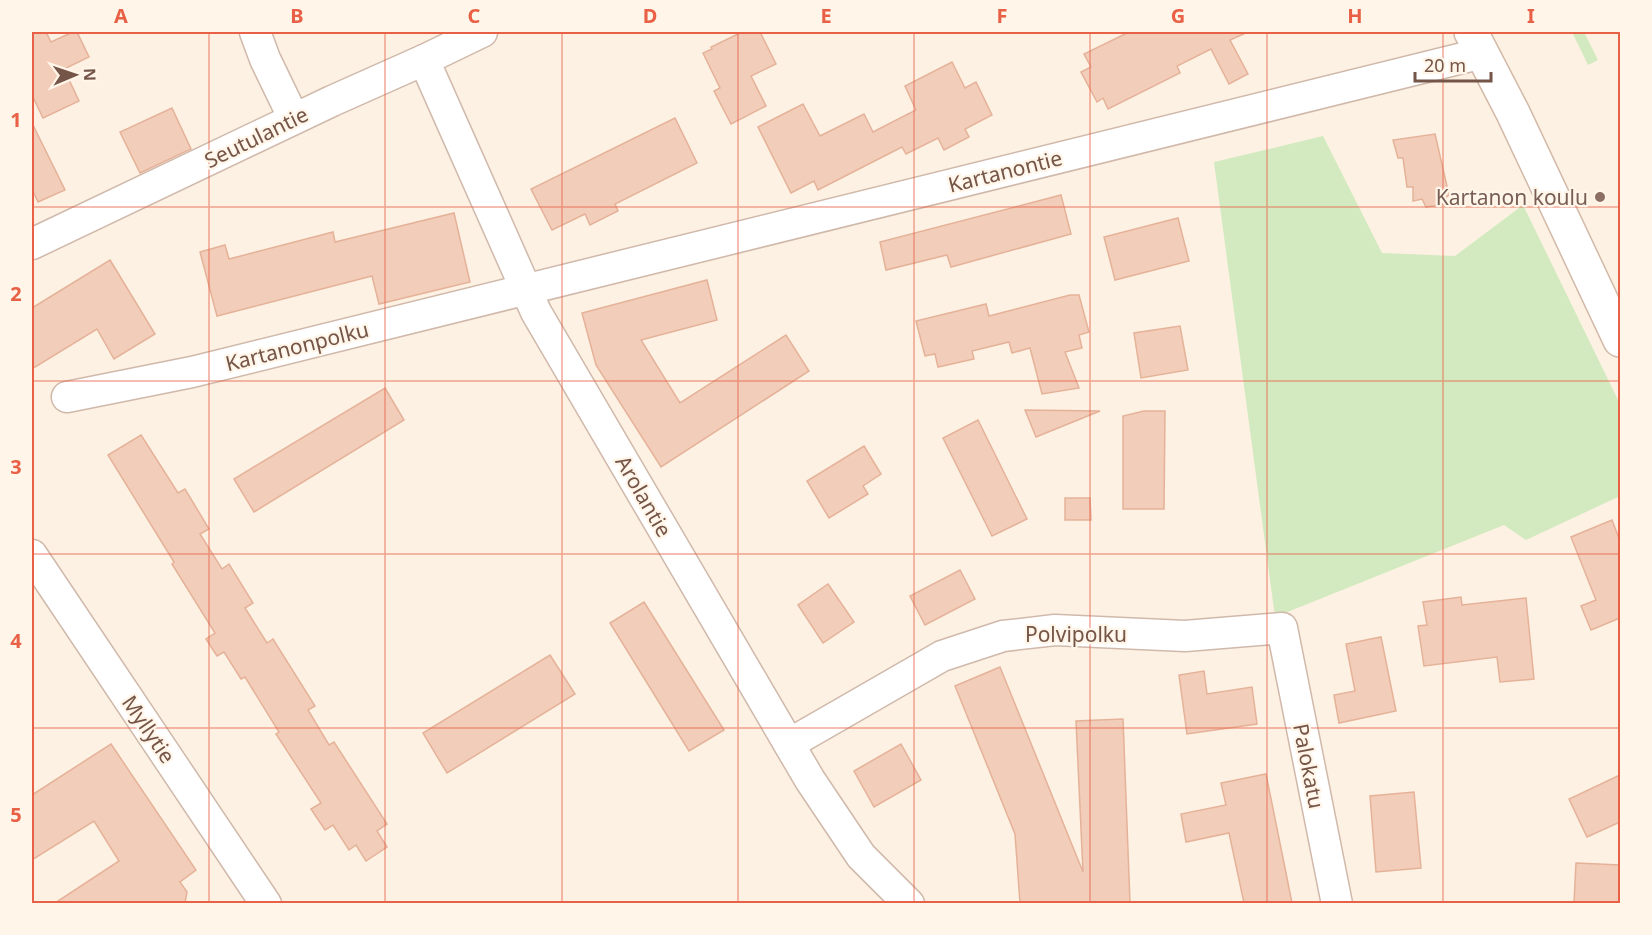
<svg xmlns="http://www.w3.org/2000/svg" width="1652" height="935" font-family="'Noto Sans',sans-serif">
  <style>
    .green { fill: #d3eac0 }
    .building { fill: #f2cdb9; stroke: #e5b299; stroke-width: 1.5 }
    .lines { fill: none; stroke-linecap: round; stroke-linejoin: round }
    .street-casing { stroke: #d0b9ab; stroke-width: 33 }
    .secondary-casing { stroke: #d3b9a8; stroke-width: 36 }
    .street { stroke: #fff; stroke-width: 30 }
    .secondary { stroke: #fff; stroke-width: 33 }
    .grid { fill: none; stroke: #e86045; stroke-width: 1.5; stroke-opacity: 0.55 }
    .education-dot { fill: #8d6e63; stroke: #fff5e8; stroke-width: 2 }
    .labels { text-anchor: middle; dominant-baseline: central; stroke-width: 4.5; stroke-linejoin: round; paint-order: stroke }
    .street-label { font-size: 21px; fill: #745548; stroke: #fff5e8 }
    .education-label { font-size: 21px; fill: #785e54; stroke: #fff5e8; text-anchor: end }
    .neatline { fill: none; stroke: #e86045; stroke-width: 2 }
    .grid-label { font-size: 20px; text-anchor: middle; font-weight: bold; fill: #e86045 }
  </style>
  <rect width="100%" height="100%" fill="#fcf1e2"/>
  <!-- green -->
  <g class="green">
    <polygon points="1572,32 1584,32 1598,60 1588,65"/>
    <polygon points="1323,136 1382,253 1455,256 1523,205 1620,404 1620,496 1526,540 1504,525 1275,617 1214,162"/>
  </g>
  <!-- building -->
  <g class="building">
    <polygon points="32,32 46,32 51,42 73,32 77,32 89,57 64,69 79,101 43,118 32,95"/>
    <polygon points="742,32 760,32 776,64 751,76 766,106 731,124 714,91 720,88 703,53 712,49 711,47"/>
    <polygon points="1129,32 1248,32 1230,40 1248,74 1229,84 1211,49 1177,66 1180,73 1108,109 1103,98 1097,102 1081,72 1091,67 1084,54"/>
    <polygon points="952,62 965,88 976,82 992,115 965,129 969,137 944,150 938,138 906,154 902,147 818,190 814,181 791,193 758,127 803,104 820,136 864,114 873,132 916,110 905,86"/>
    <polygon points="172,108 191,149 140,173 120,132"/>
    <polygon points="675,118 697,163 615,204 618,211 590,225 585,214 552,230 531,189"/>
    <polygon points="32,123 65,190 38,202 32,189"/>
    <polygon points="1435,134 1449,195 1445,198 1446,204 1426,207 1422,199 1413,201 1413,187 1407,187 1403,158 1398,158 1393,140"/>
    <polygon points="1061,195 1071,234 951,267 947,255 886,270 880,242"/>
    <polygon points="454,213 470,282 379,304 372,276 217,316 200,252 225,245 229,259 333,232 335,242"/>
    <polygon points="1178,218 1189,261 1115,280 1104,237"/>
    <polygon points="110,260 155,334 114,359 97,329 32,369 32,308"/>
    <polygon points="707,280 717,320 641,340 680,403 786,335 809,371 661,467 596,365 582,313"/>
    <polygon points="1070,295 1079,295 1089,332 1079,335 1082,348 1065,352 1079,388 1042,394 1030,348 1012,353 1009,342 972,351 974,359 938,367 935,354 925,356 916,321 986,304 989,316"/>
    <polygon points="1180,326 1188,370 1141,378 1134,333"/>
    <polygon points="385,388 404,420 254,512 234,479"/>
    <polygon points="1025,410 1100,411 1036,437"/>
    <polygon points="1144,411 1165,411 1164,509 1123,509 1123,416"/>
    <polygon points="978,420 1027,519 992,536 943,438"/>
    <polygon points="141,435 178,493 185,489 209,529 200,534 222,569 229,564 253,603 245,608 267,643 273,639 315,706 308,710 329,745 334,742 387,824 377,831 387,847 366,861 356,845 349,850 333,825 325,830 311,809 321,803 276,734 279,732 245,677 241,679 224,652 217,656 206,639 215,633 172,564 174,562 108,455"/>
    <polygon points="864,446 881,474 863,486 868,494 829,518 807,481"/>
    <polygon points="1065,498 1090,498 1091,520 1065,520"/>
    <polygon points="1612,520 1620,541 1620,618 1591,630 1581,606 1596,600 1571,537"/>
    <polygon points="960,570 975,599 925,625 910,596"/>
    <polygon points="828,584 854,622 823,643 798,605"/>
    <polygon points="1461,597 1462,605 1526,598 1534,679 1500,682 1497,657 1424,666 1418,626 1427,625 1423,602"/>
    <polygon points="644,602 724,730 689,751 610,623"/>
    <polygon points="1381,637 1396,711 1339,723 1334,695 1355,691 1346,644"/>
    <polygon points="550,655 575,694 447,773 423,733"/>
    <polygon points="1000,667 1083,872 1076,721 1123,719 1130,903 1020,903 1015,834 955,686"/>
    <polygon points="1204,671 1207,694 1252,687 1257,724 1187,734 1179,675"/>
    <polygon points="111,744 196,870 180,882 187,892 185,903 55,903 119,861 94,821 32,860 32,795"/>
    <polygon points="901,744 921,780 874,807 854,771"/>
    <polygon points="1266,774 1286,873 1292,903 1244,903 1229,833 1186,842 1181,814 1226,805 1221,783"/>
    <polygon points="1620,775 1620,822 1587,837 1569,799"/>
    <polygon points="1414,792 1421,868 1376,872 1370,796"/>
    <polygon points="1576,863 1620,865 1620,903 1574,903"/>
  </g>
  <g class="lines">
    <defs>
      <g id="street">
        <polyline points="255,32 265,59 294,119"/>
        <polyline points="424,60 536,312 810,780 861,856 909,904"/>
        <polyline points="32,244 332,101 424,60 482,32"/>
        <polyline points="67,397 192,372 1483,53"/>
        <polyline points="32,555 266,904"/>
        <polyline points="789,744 942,656 1003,636 1055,630 1185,636 1282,628 1337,904"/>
      </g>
      <polyline id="secondary" points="1471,32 1513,113 1620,340"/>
    </defs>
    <!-- street casing -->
    <use href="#street" class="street-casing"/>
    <!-- secondary casing -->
    <use href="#secondary" class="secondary-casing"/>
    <!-- street -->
    <use href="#street" class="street"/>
    <!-- secondary -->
    <use href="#secondary" class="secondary"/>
  </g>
  <!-- grid -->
  <path class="grid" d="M209,32V904M385,32V904M562,32V904M738,32V904M914,32V904M1090,32V904M1267,32V904M1443,32V904M32,207H1620M32,381H1620M32,554H1620M32,728H1620"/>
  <!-- markers -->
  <circle class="education-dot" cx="1600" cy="197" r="6"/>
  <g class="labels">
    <!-- street labels -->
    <g class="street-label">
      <text transform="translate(256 137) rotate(-26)">Seutulantie</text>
      <text transform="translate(1005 171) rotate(-14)">Kartanontie</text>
      <text transform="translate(297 346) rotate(-14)">Kartanonpolku</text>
      <text transform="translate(644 496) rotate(60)">Arolantie</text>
      <text x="1076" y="634">Polvipolku</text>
      <text transform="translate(149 729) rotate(56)">Myllytie</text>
      <text transform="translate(1309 766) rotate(79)">Palokatu</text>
    </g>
    <!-- education labels -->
    <g class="education-label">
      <text x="1588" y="197">Kartanon koulu</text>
    </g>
  </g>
  <!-- border -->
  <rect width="1652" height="935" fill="none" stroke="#fff5e8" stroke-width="66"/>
  <!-- north arrow -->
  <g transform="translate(75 75) rotate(88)" stroke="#fff5e8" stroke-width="4.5" paint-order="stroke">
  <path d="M0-4.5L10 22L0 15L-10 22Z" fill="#745548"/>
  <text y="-9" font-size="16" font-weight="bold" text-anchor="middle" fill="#745548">N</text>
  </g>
  <!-- scale -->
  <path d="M1415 72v9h76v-9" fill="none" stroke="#745548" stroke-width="3"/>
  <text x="1424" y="72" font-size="18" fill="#745548" stroke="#fff5e8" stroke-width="4.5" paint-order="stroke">20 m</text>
  <rect x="33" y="33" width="1586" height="869" class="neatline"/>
  <g class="grid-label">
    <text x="121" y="23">A</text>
    <text x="297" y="23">B</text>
    <text x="474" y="23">C</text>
    <text x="650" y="23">D</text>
    <text x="826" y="23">E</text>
    <text x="1002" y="23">F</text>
    <text x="1178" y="23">G</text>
    <text x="1355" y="23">H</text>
    <text x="1531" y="23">I</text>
    <text x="16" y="127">1</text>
    <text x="16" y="301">2</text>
    <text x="16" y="474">3</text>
    <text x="16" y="648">4</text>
    <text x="16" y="822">5</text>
  </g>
</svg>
